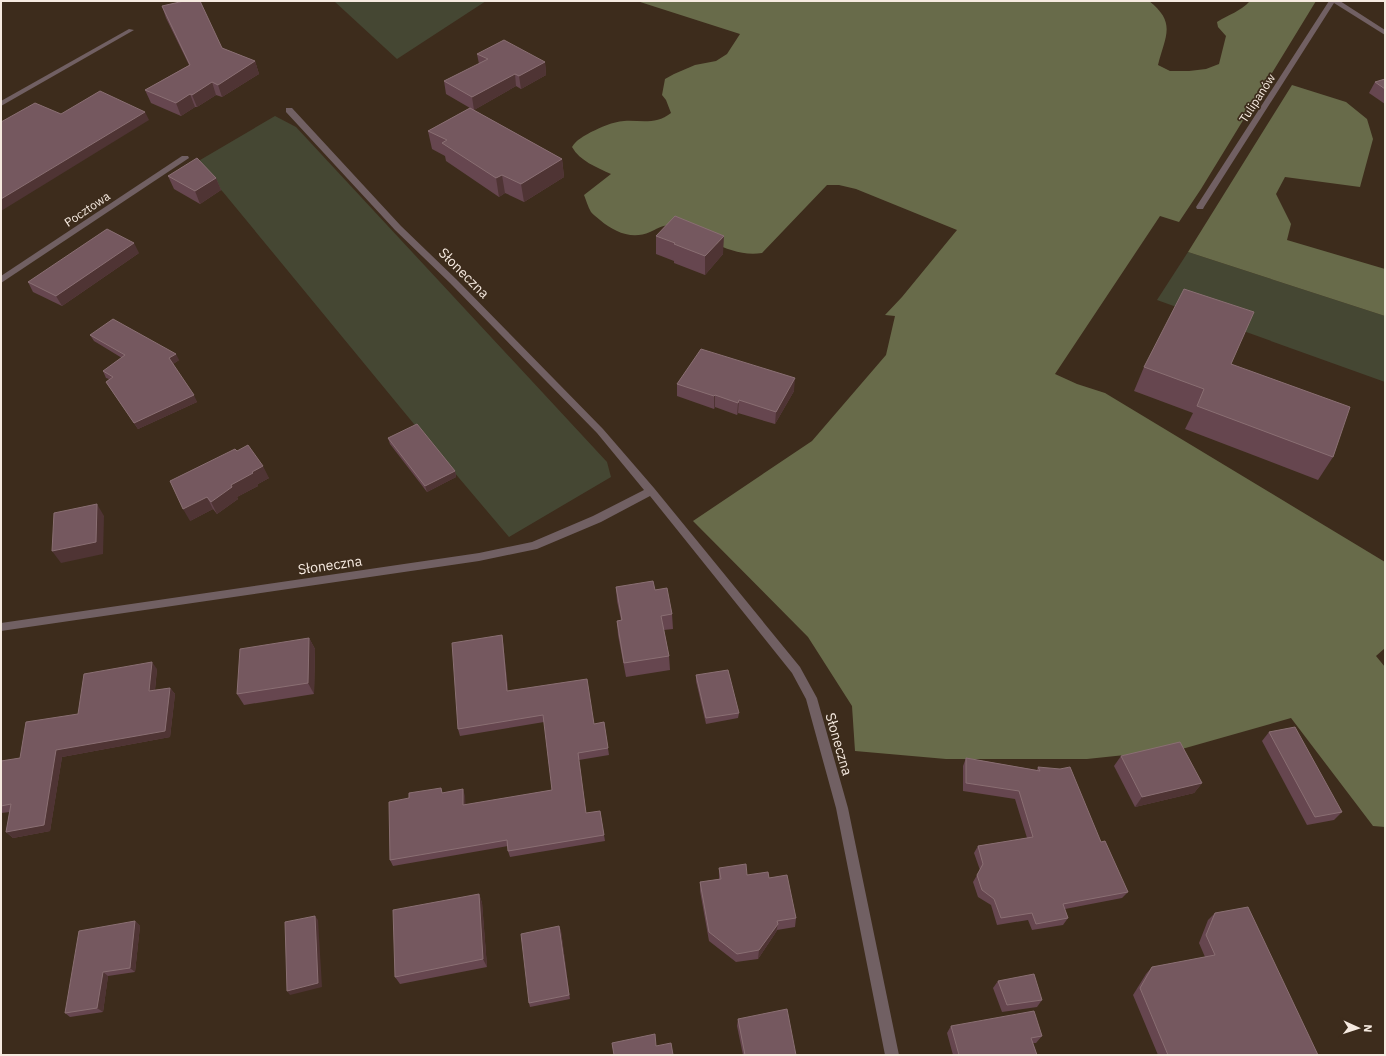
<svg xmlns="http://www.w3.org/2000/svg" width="1386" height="1056" font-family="'IBM Plex Sans',sans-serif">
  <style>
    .green { fill: #454733 }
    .forest { fill: #686b4a }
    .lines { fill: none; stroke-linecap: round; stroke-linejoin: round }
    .minor { fill: #716063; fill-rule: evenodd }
    .wall { fill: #66464f }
    .shaded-wall { fill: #4f3434 }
    .building { fill: #75585f; stroke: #8a6f73 }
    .labels { text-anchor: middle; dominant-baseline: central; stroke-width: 3.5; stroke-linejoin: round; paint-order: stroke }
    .far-street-label { font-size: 12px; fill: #f6eae0; stroke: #3d2c1c }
    .street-label { font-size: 14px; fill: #f6eae0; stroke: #3d2c1c }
  </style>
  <rect width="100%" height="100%" fill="#3d2c1c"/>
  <!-- green -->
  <g class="green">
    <polygon points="334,1 486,1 397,59"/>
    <polygon points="275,116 296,127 607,462 611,477 509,537 437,452 223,192 195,163"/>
    <polygon points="1188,252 1385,316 1385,382 1157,300"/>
  </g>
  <!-- forest -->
  <g class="forest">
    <path d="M637,1H1149C1177,23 1165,36 1158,65L1170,71H1189L1206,69L1219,64L1226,36L1218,27L1217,22C1229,14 1240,12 1250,1H1316L1201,189L1179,222L1160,216L1055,374L1077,384L1105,393L1385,562V648L1376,656L1385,667V827L1373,826L1291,718L1182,749L1087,759H946L855,751L852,706L808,637L693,521L812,441L886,355L895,316L885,315L902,297L957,230L856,189L839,185H827L762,253C729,258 703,234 673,226C665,223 657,229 650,232C632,240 614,232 600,220C597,217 593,215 591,212C588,207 586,200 584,195L611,174C596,167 580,161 572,147C577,139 583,137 591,132C602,127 612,122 624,121C641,120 656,125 671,113L666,100L662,95L665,79L674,74L695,65L716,61L727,54L740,34Z"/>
    <polygon points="1292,85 1346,102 1367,119 1373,139 1360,187 1285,177 1276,194 1291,224 1287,240 1385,269 1385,316 1188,252"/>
  </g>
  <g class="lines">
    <!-- minor -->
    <g class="minor">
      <polygon points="1329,1 1340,1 1385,30 1385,35 1334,3 1204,207 1203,209 1197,209 1196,207"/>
      <polygon points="129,29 134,30 1,106 1,101"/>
      <polygon points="286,108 292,108 401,226 456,279 603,429 654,488 800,667 817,698 848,808 899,1055 885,1055 836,808 806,699 792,673 650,496 601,522 537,549 479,561 1,631 1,623 479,553 532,542 593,516 644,490 597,433 450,283 395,230 286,112"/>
      <polygon points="182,156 188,156 189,158 1,283 1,276"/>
    </g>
  </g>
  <!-- wall -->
  <g class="wall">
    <polygon points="162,6 222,48 255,61 259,74 222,97 216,95 197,107 195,107 181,116 151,103 145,90 189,65 166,18"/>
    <polygon points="477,54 545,62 546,75 521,89 516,86 474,110 562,159 564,177 524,202 505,193 499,197 446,161 445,156 432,149 428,131 470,108 446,94 444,81 479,64"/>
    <polygon points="1385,79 1385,104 1369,93 1375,82"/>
    <polygon points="168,176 216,178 221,190 200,204 174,189"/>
    <polygon points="656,236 723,254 705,275 674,263 674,261 656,254"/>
    <polygon points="139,253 62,306 33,292 28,282"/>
    <polygon points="90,335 179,360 173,364 197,402 138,429 110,388 106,382 109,379 106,378 103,371 122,358 94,341"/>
    <polygon points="1231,364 1333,457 1318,480 1185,429 1193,413 1134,391 1144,367"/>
    <polygon points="677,384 794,391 775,424 738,413 737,415 715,407 714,409 677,396"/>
    <polygon points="388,438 455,471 456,477 427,492 390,444"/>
    <polygon points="237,451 269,478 258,484 258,486 237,497 238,499 217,514 213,509 190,521"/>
    <polygon points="616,587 655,590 672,614 673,629 664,630 669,656 670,670 626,677 618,635 617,621 621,620 617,601"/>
    <polygon points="502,635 503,642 508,691 594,724 604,722 609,755 579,760 586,813 600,811 605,841 510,857 508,851 508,846 393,866 390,860 409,798 443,793 465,796 465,805 552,790 544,722 460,736 458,729"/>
    <polygon points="309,638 315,649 314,694 244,705 237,694"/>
    <polygon points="157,669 155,690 170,688 175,694 170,737 62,757 50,831 13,838 6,832 10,812 1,813 1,761 20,758"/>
    <polygon points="696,675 739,713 738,718 706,724 696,681"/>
    <polygon points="1269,732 1342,812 1334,820 1307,825 1262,741"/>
    <polygon points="1121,756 1202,783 1194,793 1135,807 1114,766"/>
    <polygon points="966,758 1037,770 1038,767 1101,842 1128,892 1122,898 1065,909 1068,918 1063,925 1032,930 1028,920 997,925 991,905 978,897 973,882 980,870 974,853 978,846 1027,838 1015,799 963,791 963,766"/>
    <polygon points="719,868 747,875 769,878 796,918 795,927 777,930 776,932 758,959 736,962 709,941 700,891 700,882 719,879"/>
    <polygon points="479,894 482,903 487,967 400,984 395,977"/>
    <polygon points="1215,913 1318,1055 1158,1055 1133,995 1146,974 1152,967 1205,957 1199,943 1208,920"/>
    <polygon points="135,921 140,926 135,972 108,976 103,1012 70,1017 65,1013"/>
    <polygon points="559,926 561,931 570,999 530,1007 529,1003"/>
    <polygon points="998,981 1042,1000 1037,1007 1002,1012 993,988"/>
    <polygon points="738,1019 796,1055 743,1055 737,1026"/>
    <polygon points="951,1026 1042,1036 1036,1043 1033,1043 1037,1055 953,1055 947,1033"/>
  </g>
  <!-- shaded-wall -->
  <g class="shaded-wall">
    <polygon points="255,61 259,74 222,97 218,85"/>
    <polygon points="545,62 546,75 521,89 519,76"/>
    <polygon points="515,74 516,86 474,110 472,97"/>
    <polygon points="212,82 216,95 197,107 192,95"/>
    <polygon points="190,94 195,107 181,116 176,103"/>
    <polygon points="145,112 149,120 1,211 1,199"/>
    <polygon points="562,159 564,177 524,202 521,184"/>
    <polygon points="502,175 505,193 499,197 496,178"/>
    <polygon points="216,178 221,190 200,204 195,191"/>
    <polygon points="724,236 723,254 705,275 705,256"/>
    <polygon points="134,243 139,253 62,306 56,296"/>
    <polygon points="176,354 179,360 172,365 169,358"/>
    <polygon points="795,378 794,391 775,424 776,412"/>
    <polygon points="194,395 197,402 138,429 134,423"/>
    <polygon points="715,395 715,407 714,409 714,396"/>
    <polygon points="739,400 738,413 737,415 738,403"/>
    <polygon points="263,466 269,478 258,484 258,486 237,497 238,499 217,514 211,502 231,485 252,472"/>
    <polygon points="455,471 456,477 427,492 425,486"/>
    <polygon points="207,497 213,509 190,521 183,509"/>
    <polygon points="97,504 104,516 103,554 61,563 52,551"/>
    <polygon points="502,635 503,642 509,698 507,691"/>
    <polygon points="309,638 315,649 314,694 308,683"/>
    <polygon points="152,662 157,669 154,698 149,691"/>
    <polygon points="170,688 175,694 170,737 62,757 50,831 13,838 6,832 56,750"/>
    <polygon points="1202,783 1194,793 1135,807 1142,797"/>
    <polygon points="463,789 465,796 466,811 463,805"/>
    <polygon points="479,894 482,903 487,967 483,959"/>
    <polygon points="315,916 318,920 322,987 290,995 287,991"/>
    <polygon points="135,921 140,926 135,972 130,968"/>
    <polygon points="778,924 776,932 758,959 759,950"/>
    <polygon points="559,926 561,931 570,999 569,995"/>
    <polygon points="103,972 108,976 103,1012 97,1008"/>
  </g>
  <!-- building -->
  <g class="building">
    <polygon points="184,1 200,1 222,48 255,61 218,85 212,82 192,95 190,94 176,103 145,90 190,65 162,6"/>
    <polygon points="504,40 545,62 519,76 515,74 472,97 444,81 488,59 477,54"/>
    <polygon points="1385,79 1385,89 1375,82"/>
    <polygon points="100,91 145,112 1,199 1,122 35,103 61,114"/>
    <polygon points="470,108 562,159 521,184 502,175 496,178 442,143 447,140 428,131"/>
    <polygon points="197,158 216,178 195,191 168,176"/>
    <polygon points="675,216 724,236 705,256 674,244 675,243 656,236"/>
    <polygon points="107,229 134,243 56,296 28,282"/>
    <polygon points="1184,289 1254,312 1231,364 1350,407 1333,457 1197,406 1204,389 1144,367"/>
    <polygon points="113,319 176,354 169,358 194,395 134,423 106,382 113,377 103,371 125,355 90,335"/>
    <polygon points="701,349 795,378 776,412 739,400 738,403 715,395 714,396 677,384"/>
    <polygon points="417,424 455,471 425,486 388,438"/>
    <polygon points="248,445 263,466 252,472 253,473 231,485 232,487 211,502 207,497 183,509 170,481 235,449 237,451"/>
    <polygon points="97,504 96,542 52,551 54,513"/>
    <polygon points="653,581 655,590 667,588 672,614 661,616 669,656 624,663 617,621 622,620 616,587"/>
    <polygon points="502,635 507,691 587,679 594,724 604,722 608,748 578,753 586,813 600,811 604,835 508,851 507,840 390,860 389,802 409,798 409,793 441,788 442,793 463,789 463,805 552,790 543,715 458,729 452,643"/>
    <polygon points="309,638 308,683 237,694 240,649"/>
    <polygon points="152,662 149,691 170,688 165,731 56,750 44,825 6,832 11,804 1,806 1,761 20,758 26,722 78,714 84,674"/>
    <polygon points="728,670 739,713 706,718 696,675"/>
    <polygon points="1295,727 1342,812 1315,817 1269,732"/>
    <polygon points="1180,742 1202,783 1142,797 1121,756"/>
    <polygon points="966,758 1040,771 1038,767 1060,769 1070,767 1101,842 1105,841 1128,892 1063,904 1068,918 1036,924 1032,913 1001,918 994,899 982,890 977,875 983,864 978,846 1033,837 1019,791 966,783"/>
    <polygon points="746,864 747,875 768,872 769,878 787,875 796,918 777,921 778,924 759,950 737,954 709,932 700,882 721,879 719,868"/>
    <polygon points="479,894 483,959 395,977 393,910"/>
    <polygon points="1248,907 1318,1055 1168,1055 1140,988 1152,967 1215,955 1206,935 1215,913"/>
    <polygon points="315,916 318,983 287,991 285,922"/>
    <polygon points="135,921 130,968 103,972 97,1008 65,1013 79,931"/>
    <polygon points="559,926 569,995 529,1003 521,934"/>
    <polygon points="1034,974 1042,1000 1007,1005 998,981"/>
    <polygon points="787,1009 796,1055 745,1055 738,1019"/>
    <polygon points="1034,1011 1042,1036 1031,1038 1037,1055 959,1055 951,1026"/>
    <polygon points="655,1034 656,1046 671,1043 673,1055 614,1055 612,1043"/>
  </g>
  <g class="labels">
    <!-- far-street labels -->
    <g class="far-street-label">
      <text transform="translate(1257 98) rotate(-57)">Tulipanów</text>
      <text transform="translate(87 209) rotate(-34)">Pocztowa</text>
    </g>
    <!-- street labels -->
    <g class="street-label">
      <text transform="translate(464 273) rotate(45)">Słoneczna</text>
      <text transform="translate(330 565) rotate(-8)">Słoneczna</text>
      <text transform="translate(839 744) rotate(74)">Słoneczna</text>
    </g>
  </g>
  <!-- border -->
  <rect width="1386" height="1056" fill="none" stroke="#f6eae0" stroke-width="4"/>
  <!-- north arrow -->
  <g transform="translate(1358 1028) rotate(93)" stroke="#3d2c1c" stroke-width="3" paint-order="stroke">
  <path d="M0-3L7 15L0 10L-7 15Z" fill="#f6eae0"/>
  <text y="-6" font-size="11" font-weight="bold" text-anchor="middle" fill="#f6eae0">N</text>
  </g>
</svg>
